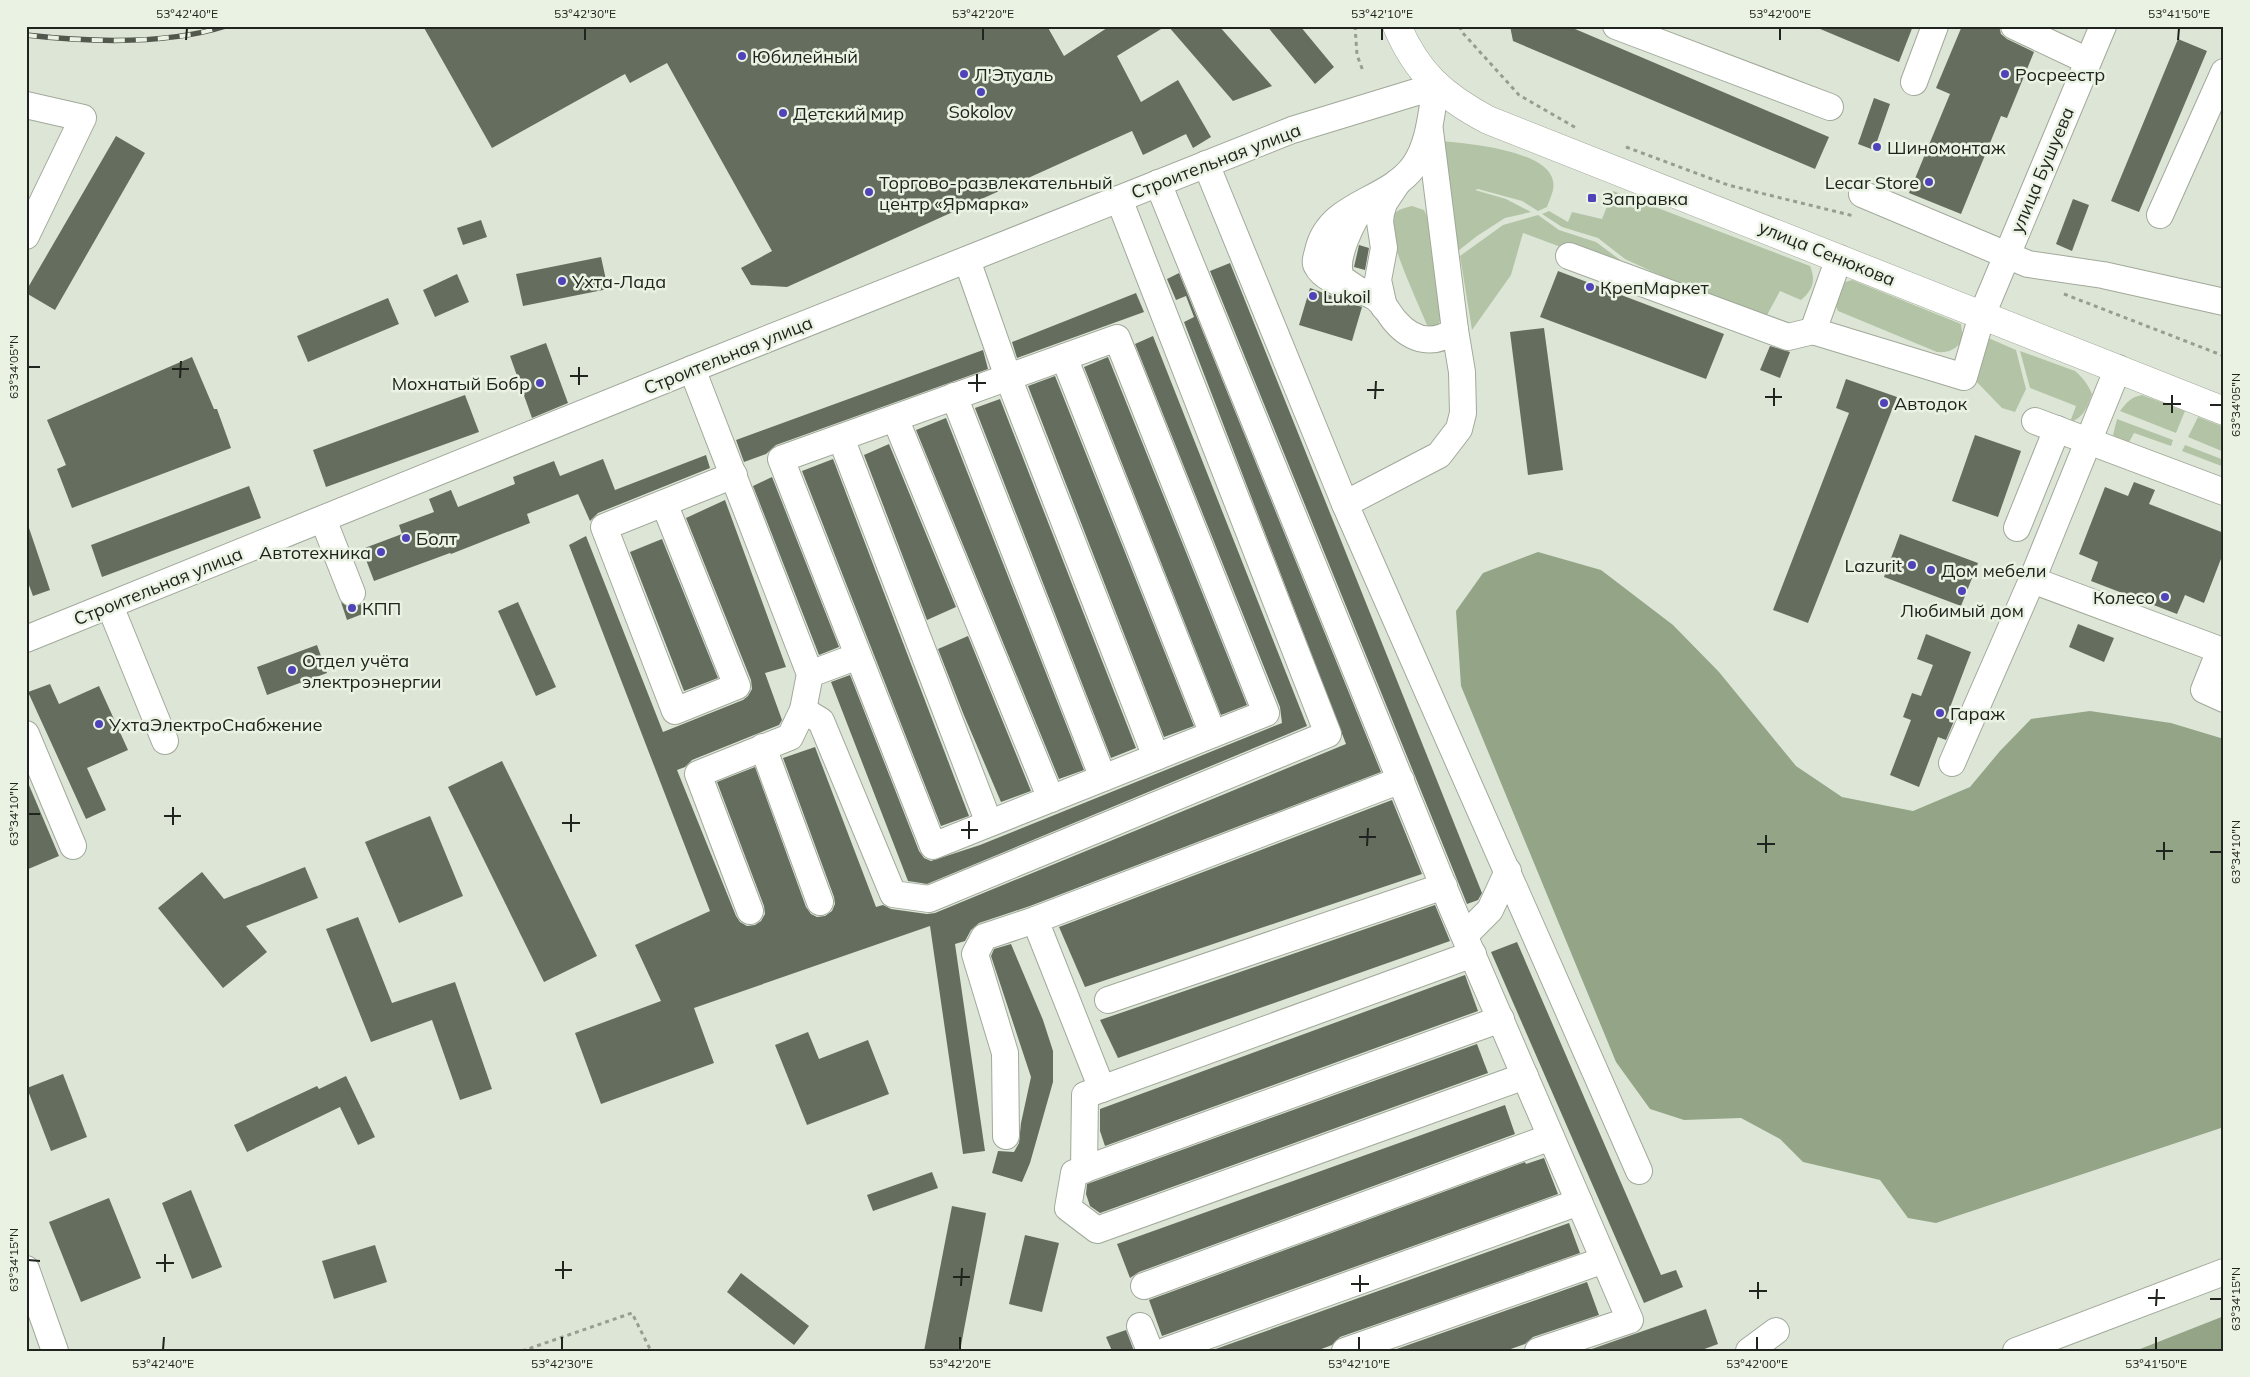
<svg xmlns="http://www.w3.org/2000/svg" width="2250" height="1377" font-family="Mulish,sans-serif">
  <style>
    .green { fill: #b3c4a6 }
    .forest { fill: #94a587 }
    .building { fill: #656d5f }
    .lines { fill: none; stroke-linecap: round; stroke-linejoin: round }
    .minor-casing { stroke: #a1a99a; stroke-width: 28 }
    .major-casing { stroke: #a1a99a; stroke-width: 29 }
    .path { stroke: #969e91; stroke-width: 3; stroke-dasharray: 4 4; stroke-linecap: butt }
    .minor { stroke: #fff; stroke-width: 26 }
    .major { stroke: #fff; stroke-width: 28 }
    .rail-casing { stroke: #53584f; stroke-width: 5.5 }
    .rail { stroke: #eaf3e3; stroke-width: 4; stroke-dasharray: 11; stroke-linecap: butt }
    .ticks { fill: none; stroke: #20241e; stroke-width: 2 }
    .poi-dot { fill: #4f43ba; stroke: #eaf3e3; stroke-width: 2 }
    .labels { text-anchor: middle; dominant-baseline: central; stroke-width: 5; stroke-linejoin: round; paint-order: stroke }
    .poi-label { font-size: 18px; fill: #20241e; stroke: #eaf3e3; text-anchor: start }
    .street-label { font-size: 18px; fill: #20241e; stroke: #eaf3e3 }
    .neatline { fill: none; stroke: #20241e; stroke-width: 2 }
    .ticks-label { font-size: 12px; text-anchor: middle; fill: #20241e }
  </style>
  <rect width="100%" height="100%" fill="#dde6d6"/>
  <!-- green -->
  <g class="green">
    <path d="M1440,141C1465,143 1548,150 1553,181C1555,190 1550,198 1547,207L1538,211L1522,201L1478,189L1475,190L1506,199L1531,212L1505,218L1477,236L1458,251Z"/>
    <path d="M1613,191L1810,266C1816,280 1813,290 1801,300L1780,291L1766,317L1756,316L1735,303L1704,293L1653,272L1625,259L1598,238L1562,227L1542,214L1549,211L1568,222L1572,212L1602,219Z"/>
    <path d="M1412,206L1424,210L1427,216L1441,319L1438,325L1430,327L1427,325C1419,305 1387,238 1391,220C1393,210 1404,208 1412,206Z"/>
    <polygon points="1538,215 1559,230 1596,242 1623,262 1754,319 1523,233 1511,275 1472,330 1460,256 1503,225"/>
    <path d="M1852,280L1961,324L1963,340C1956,349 1949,353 1937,352L1838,311L1835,304L1841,283Z"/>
    <polygon points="1986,337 2016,350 2026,389 2015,412 2002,408 1971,376"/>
    <path d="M2020,351L2075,371C2083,378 2088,384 2092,394C2087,407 2084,418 2070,422L2076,406L2030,388Z"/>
    <path d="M2142,395L2185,411L2176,433L2120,411C2127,402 2131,397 2142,395Z"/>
    <polygon points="2198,417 2224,427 2224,452 2188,437"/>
    <polygon points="2117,419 2173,440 2171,446 2134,433 2127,446 2117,442 2113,435"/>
    <polygon points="2185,445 2224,460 2224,467 2182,451"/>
  </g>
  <!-- forest -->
  <g class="forest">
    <polygon points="1538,552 1601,570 1673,625 1719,672 1796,766 1842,797 1913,811 1970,787 2000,751 2031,719 2090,711 2171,723 2224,739 2224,1127 1936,1223 1908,1218 1880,1180 1803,1162 1780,1139 1741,1118 1684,1120 1650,1109 1616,1062 1461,686 1456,611 1483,573"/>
    <polygon points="2224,1316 2224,1351 2135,1351"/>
  </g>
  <!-- building -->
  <g class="building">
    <polygon points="423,26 1047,26 1064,56 1110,26 1166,26 1117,56 1141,102 1178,80 1211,137 1193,148 1186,134 1143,155 1132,131 787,287 751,285 741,268 772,251 667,63 630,83 625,74 492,148"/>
    <polygon points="1168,26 1219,26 1272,86 1233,101"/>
    <polygon points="1267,26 1300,26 1334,67 1315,84"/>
    <polygon points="1510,26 1568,26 1829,137 1815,169 1513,41"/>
    <polygon points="1813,26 1913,26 1899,62"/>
    <polygon points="1962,26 1999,26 2001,34 2007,39 2034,52 2007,118 2001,116 1961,214 1909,193 1950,94 1936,88"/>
    <polygon points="2178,39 2207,51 2139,212 2111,201"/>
    <polygon points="1874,98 1890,104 1874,150 1858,144"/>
    <polygon points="116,136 145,153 55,310 26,293 26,291"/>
    <polygon points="2073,199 2089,205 2072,251 2056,244"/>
    <polygon points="481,220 487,237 463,245 457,228"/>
    <polygon points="1359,245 1369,248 1365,270 1354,267"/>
    <polygon points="601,257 608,289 523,306 516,274"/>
    <polygon points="1230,263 1482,893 1478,900 1467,904 1210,271"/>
    <polygon points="1558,271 1724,334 1706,379 1540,317"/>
    <polygon points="1179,273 1381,772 1030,906 979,923 971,930 965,941 955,944 985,1151 963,1154 930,926 694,1008 714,1063 601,1104 575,1033 661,1001 635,945 710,911 569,545 586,536 663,732 743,700 748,696 752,689 751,680 686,518 725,500 786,667 765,673 782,720 779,725 692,760 685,767 677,770 736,916 740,922 747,926 755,925 761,921 765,914 764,906 717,782 755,767 806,907 811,914 817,917 825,916 832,911 835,904 834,897 783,758 815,747 876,907 883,905 891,909 927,914 935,913 1346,744 1184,322 1194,317 1186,296 1176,300 1167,279"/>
    <polygon points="457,274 469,302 435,317 423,290"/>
    <polygon points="1310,288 1362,307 1352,341 1299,325"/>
    <polygon points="1136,293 1144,312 1017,358 1012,342"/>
    <polygon points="388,298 399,324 308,362 297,336"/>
    <polygon points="1544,328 1563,470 1528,475 1510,332"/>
    <polygon points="1153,336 1307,726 927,884 908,881 831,682 850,675 919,851 924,858 931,861 980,845 1282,723 1280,707 1135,344"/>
    <polygon points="546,343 568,403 532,418 510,356"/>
    <polygon points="1770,346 1790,352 1780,378 1760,370"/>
    <polygon points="983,350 988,369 776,445 766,454 744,462 736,440"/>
    <polygon points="192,357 214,409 217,409 231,448 72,508 57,469 66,465 47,420"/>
    <polygon points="1108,357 1247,705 1221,715 1084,367"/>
    <polygon points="1055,376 1194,726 1164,737 1028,386"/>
    <polygon points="1846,379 1897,397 1808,623 1773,610 1849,413 1836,408"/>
    <polygon points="465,395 479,432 326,487 313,450"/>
    <polygon points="1000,399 1136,748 1111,758 975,408"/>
    <polygon points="946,418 1084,770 1059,779 916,430"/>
    <polygon points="1975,435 2021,451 1998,517 1952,501"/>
    <polygon points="889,444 956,607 927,620 864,455"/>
    <polygon points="706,455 710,468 598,513 590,521 578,494 527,514 530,523 451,554 450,553 374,581 362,549 402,534 399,525 434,512 429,499 451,490 458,507 515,484 513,477 554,461 560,476 603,459 615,490"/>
    <polygon points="833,459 969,816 941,826 802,471"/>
    <polygon points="772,477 839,647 819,655 753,486"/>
    <polygon points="2134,482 2155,490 2149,504 2224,533 2224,551 2204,603 2185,595 2177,614 2091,581 2098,562 2079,554 2105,487 2128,496"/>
    <polygon points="249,486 261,518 102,577 91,545"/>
    <polygon points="26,528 29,528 50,590 33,596 26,577"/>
    <polygon points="1900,534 1978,563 1961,606 1884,577"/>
    <polygon points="662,539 718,678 684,691 630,552"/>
    <polygon points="341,602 350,608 362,604 365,613 347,620"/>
    <polygon points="518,602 556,687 536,696 498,611"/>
    <polygon points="2078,624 2114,638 2104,662 2069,647"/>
    <polygon points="1926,634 1971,652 1946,718 1954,721 1946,740 1938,737 1919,787 1890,775 1911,720 1903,717 1912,693 1921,696 1933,665 1917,659"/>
    <polygon points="968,636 1031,791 1001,802 963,713 938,649"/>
    <polygon points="317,645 327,673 267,695 257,667"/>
    <polygon points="50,684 59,704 99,686 128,750 87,768 106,810 86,819 28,692"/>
    <polygon points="502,761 597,956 544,982 448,787"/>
    <polygon points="26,778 59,856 26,870"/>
    <polygon points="1392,800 1422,874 1085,987 1059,927"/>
    <polygon points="430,816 463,896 399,923 365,842"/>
    <polygon points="305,867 318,898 246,926 267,952 223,988 158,908 202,872 224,899"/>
    <polygon points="1435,905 1450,941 1118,1058 1100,1020"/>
    <polygon points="358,917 392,1003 455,982 492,1089 460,1100 432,1020 371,1042 326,929"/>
    <polygon points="1517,942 1661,1275 1676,1270 1683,1287 1644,1303 1491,952"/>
    <polygon points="1011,944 1043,1020 1053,1051 1053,1082 1030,1163 1022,1182 992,1173 998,1151 1014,1152 1019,1143 1021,1123 1031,1077 991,956 994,949"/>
    <polygon points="1465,975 1478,1011 1105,1146 1100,1131 1100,1109"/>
    <polygon points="808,1032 819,1059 868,1040 889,1094 807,1125 775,1045"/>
    <polygon points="1477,1044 1488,1073 1100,1213 1090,1206 1086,1194 1087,1184"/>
    <polygon points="63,1074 87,1137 51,1151 27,1088"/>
    <polygon points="346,1076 375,1137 358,1145 340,1107 247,1152 234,1125 317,1086 319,1089"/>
    <polygon points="1505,1105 1515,1134 1139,1272 1130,1278 1117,1244"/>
    <polygon points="1544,1158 1558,1194 1162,1336 1149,1300 1525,1162 1526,1164"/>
    <polygon points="932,1172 938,1188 873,1211 867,1195"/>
    <polygon points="191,1190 222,1267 192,1279 162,1203"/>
    <polygon points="109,1198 141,1278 81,1302 49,1222"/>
    <polygon points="952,1206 986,1213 960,1351 924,1351"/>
    <polygon points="1569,1223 1580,1253 1340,1337 1332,1345 1316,1351 1210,1351"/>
    <polygon points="1025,1235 1059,1243 1042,1312 1009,1304"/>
    <polygon points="375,1245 387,1282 334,1299 322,1261"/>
    <polygon points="741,1273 809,1326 794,1345 727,1292"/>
    <polygon points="1587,1282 1599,1315 1533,1337 1525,1344 1505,1351 1391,1351"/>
    <polygon points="1706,1309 1718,1344 1699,1351 1586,1351"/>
    <polygon points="1126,1330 1134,1351 1112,1351 1106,1337"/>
  </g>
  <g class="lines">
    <defs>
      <g id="minor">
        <polyline points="1616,26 1830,107"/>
        <polyline points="2014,26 2088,61"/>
        <polyline points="1914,82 1935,26"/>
        <polyline points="26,105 83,118 26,236"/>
        <polyline points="1206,164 1345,504 1639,1171"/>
        <polyline points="1158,183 1451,905 1630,1320 1538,1351"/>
        <polyline points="1862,194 2028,264 2103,275 2224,302"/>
        <polyline points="2160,215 2224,72"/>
        <polyline points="1569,256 1788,337 1813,331"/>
        <polyline points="1839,258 1813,331 1964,377 1982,315 2103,26"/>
        <polyline points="967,260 1008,377 1156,757"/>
        <path d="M1357,289L1342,279C1331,260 1354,218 1365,203"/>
        <polyline points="1384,307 1378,280 1384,248 1380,222 1381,213 1384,203 1398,182"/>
        <polygon points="1117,338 1266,713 933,846 781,459"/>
        <polyline points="1064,357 1213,734"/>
        <polyline points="692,369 810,674 803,710 790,737 698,774 750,911"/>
        <polyline points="954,396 1103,778"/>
        <polyline points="895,418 1051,799"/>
        <polyline points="2035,421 2224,492"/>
        <polyline points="841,438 989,823"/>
        <polyline points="664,503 737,686 675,711 604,527 734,475"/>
        <polyline points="1345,504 1439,455 1459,429 1463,413 1462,372 1455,330 1430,131"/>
        <polyline points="323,519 352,593"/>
        <polyline points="2017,528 2057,429"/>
        <polyline points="2032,580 2220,650 2204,690 2224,699"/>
        <polyline points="110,606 165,741"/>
        <path d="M26,639L692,369L1292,130L1436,86C1431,113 1430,143 1414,166C1387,203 1329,202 1318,251C1317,256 1314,262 1317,266C1324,282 1358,288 1373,296C1383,301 1388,313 1395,321C1412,341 1434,346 1455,330"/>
        <polyline points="810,674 858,656"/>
        <polyline points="803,710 821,721 893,894 929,899 1328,734 1119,199"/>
        <polyline points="26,734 73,846"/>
        <polyline points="763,747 820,902"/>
        <polyline points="1952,763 2032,580 2118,368"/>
        <polyline points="1465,935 1490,910 1508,871"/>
        <polyline points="1108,1000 1444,886"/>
        <polyline points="1501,1019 1074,1173 1068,1208 1097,1230 1525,1076"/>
        <polyline points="1102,1089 1035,920 1401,780"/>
        <polyline points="1006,1136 1005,1053 975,954 984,937 1035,920"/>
        <polyline points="1084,1170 1085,1095 1473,954"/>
        <polyline points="26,1269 55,1351"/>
        <polyline points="1144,1286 1551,1137"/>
        <polyline points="1140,1326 1150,1351"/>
        <polyline points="1165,1351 1579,1202"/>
        <polyline points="1345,1351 1604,1260"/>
        <polyline points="1749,1351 1776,1331"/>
        <polyline points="2016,1351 2224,1272"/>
      </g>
      <path id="major" d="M1397,26C1417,73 1443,96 1488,120L2224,411"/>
    </defs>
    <!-- minor casing -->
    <use href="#minor" class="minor-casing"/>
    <!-- major casing -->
    <use href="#major" class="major-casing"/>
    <!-- path -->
    <g class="path">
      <polyline points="1355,26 1357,55 1363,71"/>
      <polyline points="1460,26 1461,31 1519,95 1578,129"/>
      <polyline points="1626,147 1728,185 1854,216"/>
      <polyline points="2064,294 2224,356"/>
      <polyline points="522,1351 632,1313 651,1351"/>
    </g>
    <!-- minor -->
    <use href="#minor" class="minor"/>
    <!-- major -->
    <use href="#major" class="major"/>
    <defs>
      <path id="rail" d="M26,35C88,42 166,45 226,26"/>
    </defs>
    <!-- rail casing -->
    <use href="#rail" class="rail-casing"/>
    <!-- rail -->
    <use href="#rail" class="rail"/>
  </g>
  <!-- ticks -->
  <path class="ticks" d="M186,40L187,28M585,40V28M983,40V28M1382,40V28M1780,40V28M2178,40L2179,28M28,367H40M172,369H189M570,376H588M180,378L181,361M968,383H986M579,385V367M1367,390H1384M977,392V374M1765,397H1782M1375,399L1376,381M2163,404H2181M2210,405H2222M1774,406V388M2172,413V395M28,814H40M164,816H181M562,823H580M173,825V807M961,830H978M571,832V814M1359,837H1376M969,839V821M1757,844H1775M1367,846L1368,828M2156,851H2173M2210,852H2222M1766,853V835M2164,860V842M28,1260L40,1261M156,1263H174M555,1270H572M165,1272V1254M953,1277H970M563,1279V1261M1351,1284H1369M961,1286L962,1268M1749,1291H1767M1360,1292V1275M2148,1298H2165M1758,1299V1282M2210,1299H2222M2156,1306L2157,1289M163,1350L164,1337M562,1350V1337M960,1350V1337M1359,1350V1337M1757,1350V1337M2156,1350V1337"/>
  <!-- markers -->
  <g class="poi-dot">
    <circle cx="742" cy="56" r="5"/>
    <circle cx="964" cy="74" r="5"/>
    <circle cx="2005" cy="74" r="5"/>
    <circle cx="981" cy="92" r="5"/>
    <circle cx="783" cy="113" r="5"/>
    <circle cx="1877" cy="147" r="5"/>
    <circle cx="1929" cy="182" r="5"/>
    <circle cx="869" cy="192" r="5"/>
    <rect x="1587" y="193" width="10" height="10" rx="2.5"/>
    <circle cx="562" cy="281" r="5"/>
    <circle cx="1590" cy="287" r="5"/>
    <circle cx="1313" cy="296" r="5"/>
    <circle cx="540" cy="383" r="5"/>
    <circle cx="1884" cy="403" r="5"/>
    <circle cx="406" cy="538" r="5"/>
    <circle cx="381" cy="552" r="5"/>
    <circle cx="1912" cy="565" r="5"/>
    <circle cx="1931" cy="570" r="5"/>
    <circle cx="1962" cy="591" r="5"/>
    <circle cx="2165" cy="597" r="5"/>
    <circle cx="352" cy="608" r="5"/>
    <circle cx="292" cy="670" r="5"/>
    <circle cx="1940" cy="713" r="5"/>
    <circle cx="99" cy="724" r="5"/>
  </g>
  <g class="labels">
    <!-- poi labels -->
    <g class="poi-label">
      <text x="752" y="56">Юбилейный</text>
      <text x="974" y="74">Л'Этуаль</text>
      <text x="2015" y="74">Росреестр</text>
      <text x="981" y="111" text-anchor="middle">Sokolov</text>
      <text x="793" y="113">Детский мир</text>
      <text x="1887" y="147">Шиномонтаж</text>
      <text x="879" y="182">Торгово-развлекательный<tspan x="879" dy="21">центр «Ярмарка»</tspan></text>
      <text x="1919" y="182" text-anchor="end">Lecar Store</text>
      <text x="1602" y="198">Заправка</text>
      <text x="572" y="281">Ухта-Лада</text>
      <text x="1600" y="287">КрепМаркет</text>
      <text x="1323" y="296">Lukoil</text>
      <text x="530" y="383" text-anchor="end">Мохнатый Бобр</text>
      <text x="1894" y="403">Автодок</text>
      <text x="416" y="538">Болт</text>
      <text x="371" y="552" text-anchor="end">Автотехника</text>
      <text x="1902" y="565" text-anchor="end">Lazurit</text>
      <text x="1941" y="570">Дом мебели</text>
      <text x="2155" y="597" text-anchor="end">Колесо</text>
      <text x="362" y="608">КПП</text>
      <text x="1962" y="610" text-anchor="middle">Любимый дом</text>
      <text x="302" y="660">Отдел учёта<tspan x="302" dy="21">электроэнергии</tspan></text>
      <text x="1950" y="713">Гараж</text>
      <text x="109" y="724">УхтаЭлектроСнабжение</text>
    </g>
    <!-- street labels -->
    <g class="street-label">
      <text transform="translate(1216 161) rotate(-21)">Строительная улица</text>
      <text transform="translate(2042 170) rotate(-67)">улица Бушуева</text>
      <text transform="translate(1827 253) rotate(22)">улица Сенюкова</text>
      <text transform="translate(728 355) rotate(-22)">Строительная улица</text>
      <text transform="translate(158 586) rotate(-22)">Строительная улица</text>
    </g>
  </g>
  <!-- border -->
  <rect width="2250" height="1377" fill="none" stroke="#eaf3e3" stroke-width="55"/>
  <rect x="28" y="28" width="2194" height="1322" class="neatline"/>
  <g class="ticks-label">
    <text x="187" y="18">53°42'40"E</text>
    <text x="585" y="18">53°42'30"E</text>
    <text x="983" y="18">53°42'20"E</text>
    <text x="1382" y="18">53°42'10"E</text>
    <text x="1780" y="18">53°42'00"E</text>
    <text x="2179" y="18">53°41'50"E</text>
    <text transform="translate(14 367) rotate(-90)" y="4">63°34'05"N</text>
    <text transform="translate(2236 405) rotate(-90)" y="4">63°34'05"N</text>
    <text transform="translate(14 814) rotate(-90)" y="4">63°34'10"N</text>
    <text transform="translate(2236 852) rotate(-90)" y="4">63°34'10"N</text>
    <text transform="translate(14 1260) rotate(-90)" y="4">63°34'15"N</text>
    <text transform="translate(2236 1299) rotate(-90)" y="4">63°34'15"N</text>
    <text x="163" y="1368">53°42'40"E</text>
    <text x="562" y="1368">53°42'30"E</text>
    <text x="960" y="1368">53°42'20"E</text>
    <text x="1359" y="1368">53°42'10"E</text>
    <text x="1757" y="1368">53°42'00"E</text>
    <text x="2156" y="1368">53°41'50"E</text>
  </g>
</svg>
